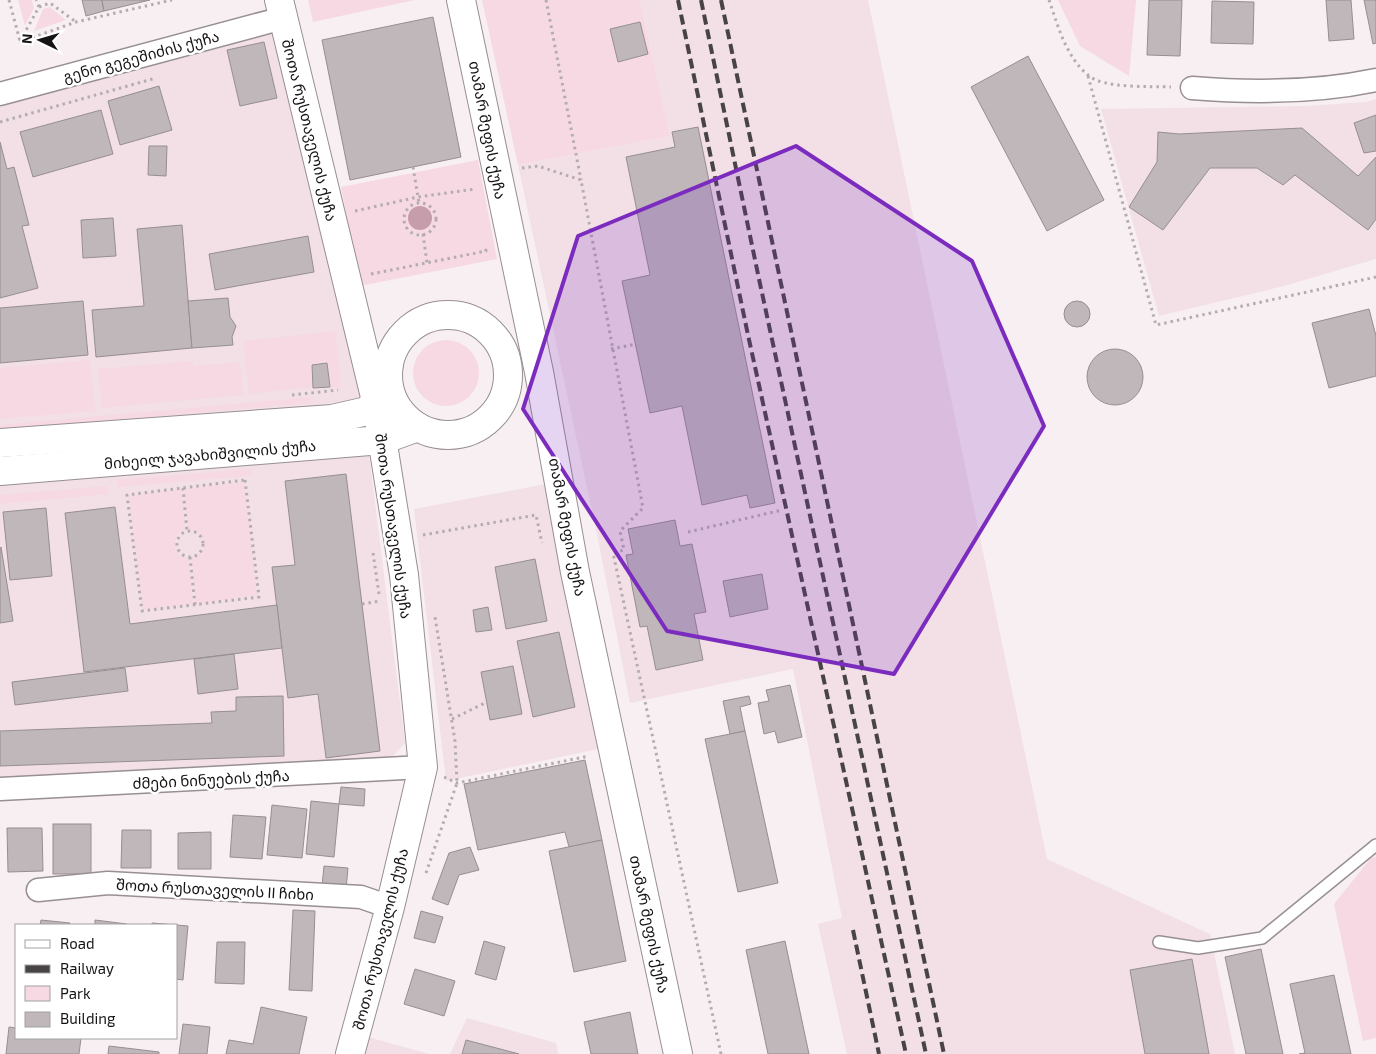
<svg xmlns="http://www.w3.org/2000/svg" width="1376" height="1054" font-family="'Exo 2','Noto Sans Georgian',sans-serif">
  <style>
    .built { fill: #f2e0e6 }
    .green { fill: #f6d9e3 }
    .water { fill: #c59dab }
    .building { fill: #bfb7b9; stroke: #968e91 }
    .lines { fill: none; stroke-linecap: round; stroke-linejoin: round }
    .service-casing { stroke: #978f92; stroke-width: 14 }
    .minor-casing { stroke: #978f92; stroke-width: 25 }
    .tertiary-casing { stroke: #978f92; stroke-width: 30 }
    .secondary-casing { stroke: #978f92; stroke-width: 30 }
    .path { stroke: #b4acaf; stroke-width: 3; stroke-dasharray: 2.5 4; stroke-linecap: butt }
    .service { stroke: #fff; stroke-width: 11 }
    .minor { stroke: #fff; stroke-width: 22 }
    .tertiary { stroke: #fff; stroke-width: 28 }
    .secondary { stroke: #fff; stroke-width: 28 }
    .rail { stroke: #484445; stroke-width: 4; stroke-dasharray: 10 5; stroke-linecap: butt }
    .marked { fill: #7b2cbf; fill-opacity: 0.2; stroke: #7b2cbf; stroke-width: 4; stroke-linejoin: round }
    .labels { text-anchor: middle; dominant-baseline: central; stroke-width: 5; stroke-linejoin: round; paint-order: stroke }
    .street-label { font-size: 15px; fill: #161314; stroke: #fff }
  </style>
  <rect width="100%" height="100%" fill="#f8eff2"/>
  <!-- built -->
  <g class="built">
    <polygon points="640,0 868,0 1047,859 1210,934 1235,1054 847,1054 818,924 842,918 793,669 630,703 598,539 518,165 670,136"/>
    <polygon points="278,24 362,401 0,435 0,107"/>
    <polygon points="1376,99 1376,259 1284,286 1159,316 1101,109 1305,106 1366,102"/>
    <polygon points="368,447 405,743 392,757 0,780 0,478"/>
    <polygon points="546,484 603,748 446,781 414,509"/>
    <polygon points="467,1018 556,1043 558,1054 450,1054"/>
    <polygon points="368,1037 429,1054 364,1054"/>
  </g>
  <!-- green -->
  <g class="green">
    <polygon points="18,0 32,0 34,8 25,26"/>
    <polygon points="308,0 415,0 313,22"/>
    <polygon points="482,0 640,0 670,136 518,165"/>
    <polygon points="1058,0 1136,0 1129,76 1080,46"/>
    <polygon points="50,7 66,20 34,31 43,9"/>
    <polygon points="478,160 497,259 360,286 341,187"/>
    <polygon points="335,331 341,386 331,388 327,362 310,364 313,387 249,394 243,341"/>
    <circle cx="446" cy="373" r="33"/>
    <polygon points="90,360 95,411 0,419 0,368"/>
    <polygon points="193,361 193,366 240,362 243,395 102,408 98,369"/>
    <polygon points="311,397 311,403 0,430 0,425"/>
    <polygon points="249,469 254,473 249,476 118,487 117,480"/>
    <polygon points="244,482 257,595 196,604 191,558 202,552 204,542 200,534 188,529 184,489"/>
    <polygon points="107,486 108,494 0,504 0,495"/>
    <polygon points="182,489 186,529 178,533 175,543 179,555 189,559 193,604 143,610 129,496"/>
    <polygon points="1376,857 1376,1038 1363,1041 1334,904 1371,858"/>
  </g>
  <!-- water -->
  <circle class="water" cx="420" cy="218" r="12"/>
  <!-- building -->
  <g class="building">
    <polygon points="82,0 102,0 104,11 86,16"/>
    <polygon points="102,0 150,0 104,11"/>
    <polygon points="1149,0 1182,0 1180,56 1147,55"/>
    <polygon points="1326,0 1351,0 1354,39 1329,41"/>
    <polygon points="1364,0 1376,0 1376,43 1373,44"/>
    <polygon points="1212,1 1254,2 1253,44 1211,43"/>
    <polygon points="433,17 461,157 350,180 322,40"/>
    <polygon points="640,22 648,54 618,62 610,29"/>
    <polygon points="264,42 277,98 240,106 227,50"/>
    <polygon points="1028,56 1104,200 1047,231 971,87"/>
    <polygon points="159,86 172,130 120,145 108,101"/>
    <polygon points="101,110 113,154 33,177 20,132"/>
    <polygon points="1376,115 1376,151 1364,153 1354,123"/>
    <polygon points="698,127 775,503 750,508 747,495 702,505 682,406 650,413 622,281 650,275 626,157 675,147 672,132"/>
    <polygon points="1302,128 1358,176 1376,157 1376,219 1368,230 1295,175 1283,185 1257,168 1210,168 1163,230 1129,207 1157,162 1158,132 1179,134"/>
    <polygon points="0,142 7,169 14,167 29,225 22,226 38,288 0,298"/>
    <polygon points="149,146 167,146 166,176 148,175"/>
    <polygon points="113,218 116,256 83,258 81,220"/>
    <polygon points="182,225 192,348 96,357 92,310 144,306 137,229"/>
    <polygon points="308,236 314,272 215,290 209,254"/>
    <polygon points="228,298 230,317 236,326 232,337 233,345 192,348 188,301"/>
    <polygon points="83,301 88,355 0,363 0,308"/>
    <circle cx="1077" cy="314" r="13"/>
    <polygon points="1369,309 1376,336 1376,376 1329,388 1312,323"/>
    <circle cx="1115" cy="377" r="28"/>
    <polygon points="327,363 330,387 313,388 312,365"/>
    <polygon points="346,474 380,751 326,758 318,694 288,698 272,567 295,565 285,481"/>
    <polygon points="115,507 130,624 277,605 282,648 84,672 65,513"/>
    <polygon points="46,508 52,576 10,580 3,512"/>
    <polygon points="675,520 680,546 692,544 706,612 694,614 703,660 656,670 647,626 640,627 626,555 633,554 628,529"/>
    <polygon points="1,547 13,621 0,623 0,548"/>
    <polygon points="535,559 547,621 506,629 495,567"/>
    <polygon points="762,574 768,609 730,617 723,581"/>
    <polygon points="488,607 492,630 476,632 473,610"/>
    <polygon points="559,632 575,707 533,717 517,641"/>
    <polygon points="234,654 238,689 198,694 194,659"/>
    <polygon points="513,666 522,714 490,720 481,672"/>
    <polygon points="125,668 128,691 15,705 12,682"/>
    <polygon points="790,685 802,737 778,743 775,731 764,734 758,703 769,701 766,690"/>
    <polygon points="283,696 284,756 0,766 0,731 212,723 211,712 236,711 236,697"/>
    <polygon points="749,696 751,704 740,707 745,731 730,734 723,701"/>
    <polygon points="745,731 778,883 738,892 705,739"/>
    <polygon points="585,760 602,840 569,847 565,832 478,850 464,784"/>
    <polygon points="341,787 365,789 364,806 339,804"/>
    <polygon points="311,801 339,804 334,857 306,854"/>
    <polygon points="272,805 307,809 302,858 267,855"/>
    <polygon points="233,815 266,817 262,859 230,857"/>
    <rect x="53" y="824" width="38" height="50"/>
    <polygon points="7,828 42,828 43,871 8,872"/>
    <polygon points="122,830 151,830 151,868 121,868"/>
    <polygon points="211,832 211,869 178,869 178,833"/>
    <polygon points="602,840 626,961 574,972 549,851"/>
    <polygon points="470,847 479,870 459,875 448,905 432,899 449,853"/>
    <polygon points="324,866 348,868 346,889 322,886"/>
    <polygon points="293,910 315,911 312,991 289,990"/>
    <polygon points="421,911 443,917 435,943 414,938"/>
    <polygon points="41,920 70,923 69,925 40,925"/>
    <polygon points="95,920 127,924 127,925 95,925"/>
    <polygon points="152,923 188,926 183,980 176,979 176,925 152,925"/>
    <polygon points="484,941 505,947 496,980 475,974"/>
    <polygon points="785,941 809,1054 768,1054 746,950"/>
    <polygon points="217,942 245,942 244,984 215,983"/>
    <polygon points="1261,949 1283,1054 1246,1054 1225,957"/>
    <polygon points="1192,959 1209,1054 1145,1054 1130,970"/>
    <polygon points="415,969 455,981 444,1016 404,1004"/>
    <polygon points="1334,975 1351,1054 1299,1054 1305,1053 1290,984"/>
    <polygon points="261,1007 307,1017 299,1054 226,1054 229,1040 253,1044"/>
    <polygon points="630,1012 638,1054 591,1054 584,1022"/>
    <polygon points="183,1024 210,1027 207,1054 179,1054"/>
    <polygon points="9,1027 16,1028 16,1038 81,1038 79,1054 6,1054"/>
    <polygon points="466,1040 519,1054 462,1054"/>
    <polygon points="109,1046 159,1052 159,1054 108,1054"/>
  </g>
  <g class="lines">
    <defs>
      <polyline id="service" points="1159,942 1198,948 1262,938 1376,845"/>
      <g id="minor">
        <path d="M1192,88C1254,93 1315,93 1376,80"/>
        <polyline points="0,94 283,18"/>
        <polyline points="0,789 423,767"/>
        <polyline points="38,890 108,883 361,897 390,907"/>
      </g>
      <g id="tertiary">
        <circle cx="448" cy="375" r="60"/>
        <polyline points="0,443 332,419 367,411 376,401 389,364"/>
        <polyline points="0,471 382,440 418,427"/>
      </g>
      <g id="secondary">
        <polyline points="279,0 376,401 404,575 423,767 390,907 350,1054"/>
        <polyline points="461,0 539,372 575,572 678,1054"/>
      </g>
    </defs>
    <!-- service casing -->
    <use href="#service" class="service-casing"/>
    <!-- minor casing -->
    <use href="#minor" class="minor-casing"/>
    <!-- tertiary casing -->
    <use href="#tertiary" class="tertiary-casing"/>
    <!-- secondary casing -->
    <use href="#secondary" class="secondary-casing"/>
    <!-- path -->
    <g class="path">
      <polyline points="9,0 20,41"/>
      <polyline points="546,0 581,180"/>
      <path d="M1049,0C1058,26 1066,57 1088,75C1103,89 1151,86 1171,87"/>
      <polyline points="39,7 50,3 76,22"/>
      <polyline points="20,41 39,7 36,0"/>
      <polyline points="20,42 76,22 172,0"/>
      <polyline points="1088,76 1156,325 1376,277"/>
      <polyline points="0,122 156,78"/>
      <polyline points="413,167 419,203"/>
      <polyline points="522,168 538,166 581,180 643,508 620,531 624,550 613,553 721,1054"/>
      <circle cx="420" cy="219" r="16"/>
      <polyline points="355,211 418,197 475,189"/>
      <polyline points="423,234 427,263"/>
      <polyline points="371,274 486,251 485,247"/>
      <polyline points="611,349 636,344"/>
      <polyline points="292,395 338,390"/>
      <polygon points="245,480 259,597 142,611 127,495"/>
      <polyline points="183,488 187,531"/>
      <circle cx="190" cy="544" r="13"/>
      <polyline points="688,532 782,510"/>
      <polyline points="423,535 536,515 542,543"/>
      <polyline points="373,553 379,594"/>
      <polyline points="190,557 195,605"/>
      <polyline points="362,604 380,601"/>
      <polyline points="452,719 487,702"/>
      <polyline points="444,777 457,783 589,756"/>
      <polyline points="426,873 457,783 455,741 435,617"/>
    </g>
    <!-- service -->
    <use href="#service" class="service"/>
    <!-- minor -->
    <use href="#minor" class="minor"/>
    <!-- tertiary -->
    <use href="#tertiary" class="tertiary"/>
    <!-- secondary -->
    <use href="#secondary" class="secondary"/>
    <!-- rail -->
    <g class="rail">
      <polyline points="678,0 748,335 906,1054"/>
      <polyline points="701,0 759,279 926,1054"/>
      <polyline points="721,0 944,1054"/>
      <polyline points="853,930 879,1054"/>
    </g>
  </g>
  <!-- marked area -->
  <path class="marked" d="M796,146L972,261L1044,426L894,674L667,631L523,409L578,236Z"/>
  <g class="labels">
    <!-- street labels -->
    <g class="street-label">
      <text transform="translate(141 56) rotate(-15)">გენო გეგეშიძის ქუჩა</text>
      <text transform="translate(310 130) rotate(76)">შოთა რუსთაველის ქუჩა</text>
      <text transform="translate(488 130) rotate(79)">თამარ მეფის ქუჩა</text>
      <text transform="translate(210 454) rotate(-5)">მიხეილ ჯავახიშვილის ქუჩა</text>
      <text transform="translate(394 526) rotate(82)">შოთა რუსთაველის ქუჩა</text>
      <text transform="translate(568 527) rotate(79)">თამარ მეფის ქუჩა</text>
      <text transform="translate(211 779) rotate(-3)">ძმები ნინუების ქუჩა</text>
      <text transform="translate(215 889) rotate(3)">შოთა რუსთაველის II ჩიხი</text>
      <text transform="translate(650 924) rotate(78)">თამარ მეფის ქუჩა</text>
      <text transform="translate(380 939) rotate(-76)">შოთა რუსთაველის ქუჩა</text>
    </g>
  </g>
  <!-- legend -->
  <rect x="15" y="924" width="162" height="115" fill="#ffffff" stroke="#a2a1a1"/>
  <rect x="25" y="940" width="25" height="8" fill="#ffffff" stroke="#a2a1a1"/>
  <text x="60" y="949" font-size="15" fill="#161314">Road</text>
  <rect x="25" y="965" width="25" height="8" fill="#484445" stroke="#a2a1a1"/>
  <text x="60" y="974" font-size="15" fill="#161314">Railway</text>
  <rect x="25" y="986" width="25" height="15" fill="#f6d9e3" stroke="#a2a1a1"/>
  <text x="60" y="999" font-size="15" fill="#161314">Park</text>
  <rect x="25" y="1012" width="25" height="15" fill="#bfb7b9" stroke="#a2a1a1"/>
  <text x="60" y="1024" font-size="15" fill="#161314">Building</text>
  <!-- north arrow -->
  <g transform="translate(40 40) rotate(275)" stroke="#ffffff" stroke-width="4" paint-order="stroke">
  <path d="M0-4L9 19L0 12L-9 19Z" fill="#161314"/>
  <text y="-8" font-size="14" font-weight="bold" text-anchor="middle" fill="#161314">N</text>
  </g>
</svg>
